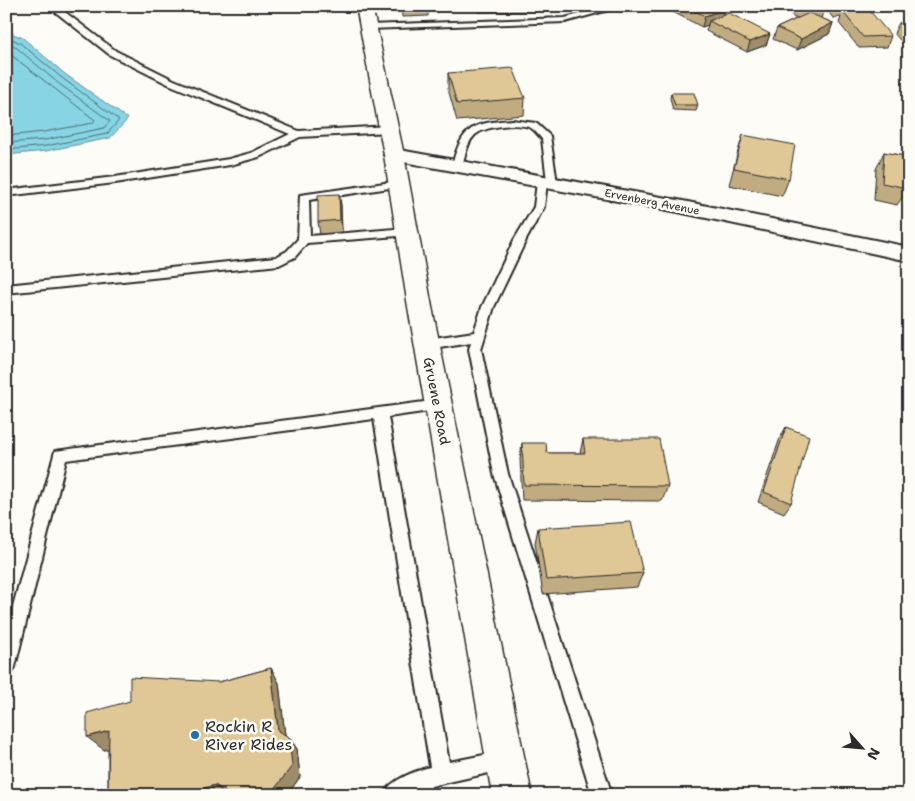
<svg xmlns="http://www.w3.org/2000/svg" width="915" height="801" font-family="'Shantell Sans',sans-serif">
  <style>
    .water { fill: #86d4e4; stroke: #62909a }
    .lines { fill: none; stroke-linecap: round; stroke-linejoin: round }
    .shore { stroke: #4f6f75; stroke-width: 1 }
    .lane-casing { stroke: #2b2b2b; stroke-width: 4 }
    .street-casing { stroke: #2b2b2b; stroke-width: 4 }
    .secondary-casing { stroke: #2b2b2b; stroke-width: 3 }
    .lane { fill: #fdfcf7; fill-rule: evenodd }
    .street { fill: #fdfcf7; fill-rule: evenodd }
    .secondary { fill: #fdfcf7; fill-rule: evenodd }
    .wall { fill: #c1ab81; stroke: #2b2b2b }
    .shaded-wall { fill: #9d8b69; stroke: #2b2b2b }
    .building { fill: #e0c796; stroke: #2b2b2b }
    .poi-dot { fill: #1f6fb2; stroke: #fdfcf7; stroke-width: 2 }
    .labels { text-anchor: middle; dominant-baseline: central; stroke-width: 5; stroke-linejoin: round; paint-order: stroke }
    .far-street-label { font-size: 11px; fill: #2b2b2b; stroke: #fdfcf7 }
    .street-label { font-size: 14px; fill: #2b2b2b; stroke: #fdfcf7 }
    .near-poi-label { font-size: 16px; fill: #2b2b2b; stroke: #fdfcf7; text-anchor: start }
  </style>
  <rect width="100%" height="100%" fill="#fdfcf7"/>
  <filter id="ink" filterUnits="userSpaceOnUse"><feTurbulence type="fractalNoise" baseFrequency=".02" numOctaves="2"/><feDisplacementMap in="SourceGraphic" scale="10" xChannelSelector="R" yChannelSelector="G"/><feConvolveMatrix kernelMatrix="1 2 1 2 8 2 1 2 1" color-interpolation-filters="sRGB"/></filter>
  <g filter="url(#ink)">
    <!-- water -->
    <polygon class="water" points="6,31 23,38 65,74 128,119 110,138 46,151 6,155"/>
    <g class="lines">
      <!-- shore -->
      <g class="shore">
        <polyline points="6,36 20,43 62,78 119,120 107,134 46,146 6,150"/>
        <polyline points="6,43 17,48 58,83 110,121 104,128 45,140 6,143"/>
        <polyline points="6,51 95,120 93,123 44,132 6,136"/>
      </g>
      <defs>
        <g id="lane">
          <polygon points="48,6 57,6 116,51 174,80 299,131 389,126 394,129 389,132 300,137 259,157 230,165 115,183 6,196 6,190 115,177 229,159 251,153 290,134 168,84 110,55"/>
          <polygon points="609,6 623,6 565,22 368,29 364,27 368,25 565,18"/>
          <path d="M512,120L536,123L550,136L557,183L552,186L547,183L544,207L526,240L494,307L481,349L508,474L612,795H592L494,474L469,349L471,342L427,349L422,347L421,344L422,341L427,339L474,332L482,307L514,240L534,207L537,182L542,179L547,181L542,139C539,136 535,130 531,128C519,122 483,126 474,136C465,145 466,158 461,168L457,169L452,166C462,126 473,123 512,120Z"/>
          <polygon points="399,181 404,184 403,186 309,200 310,236 407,228 411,229 413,232 411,235 307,243 295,257 279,265 6,293 6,285 276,257 287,251 298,239 300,195"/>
          <path d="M439,400L444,401L446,405L444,409L388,417L449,762L504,751L511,754L514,761L511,768L431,786L432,795H383C390,780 415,771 430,767L374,419L66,460L15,667L12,673L6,676V632L55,451Z"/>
        </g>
        <polygon id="street" points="394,149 678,200 909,247 909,261 678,212 387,159 384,155 387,151"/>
        <polygon id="secondary" points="356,6 372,6 404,155 432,307 532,795 492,795 408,307 384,155"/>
      </defs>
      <!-- lane casing -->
      <use href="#lane" class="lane-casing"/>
      <!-- street casing -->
      <use href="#street" class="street-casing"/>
      <!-- secondary casing -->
      <use href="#secondary" class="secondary-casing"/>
      <!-- lane -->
      <use href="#lane" class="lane"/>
      <!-- street -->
      <use href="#street" class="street"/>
      <!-- secondary -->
      <use href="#secondary" class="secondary"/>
    </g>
    <!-- wall -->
    <g class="wall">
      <polygon points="401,6 428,6 428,16 402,17"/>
      <polygon points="477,6 536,6 535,11 478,12"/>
      <polygon points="666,6 718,6 724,9 723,16 770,34 766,45 747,52 706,31 708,25 702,27 665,8"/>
      <polygon points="786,6 864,6 862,12 891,36 887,47 859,48 839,23 841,17 833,18 825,7 821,18 833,23 829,34 797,50 773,39 777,28 798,18 794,18"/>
      <polygon points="909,22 909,47 906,47 894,33 899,23"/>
      <polygon points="448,73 525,98 524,115 457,121 448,89"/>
      <polygon points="671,93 698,105 696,111 673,110 670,98"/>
      <polygon points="743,135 789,179 782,196 729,185 738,151"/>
      <polygon points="884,152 909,157 909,197 903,196 897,205 874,200 876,169"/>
      <polygon points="339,194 341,205 342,232 320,234 318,222"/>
      <polygon points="786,427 791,503 784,513 758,502 780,438"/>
      <polygon points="583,439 668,486 662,501 522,500 520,459 522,443 547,453 580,453"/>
      <polygon points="538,528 643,573 637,587 543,594 535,543"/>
      <polygon points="271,668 279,683 285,735 289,737 297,749 300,777 287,795 108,795 108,748 104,750 130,701 219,682"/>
    </g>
    <!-- shaded-wall -->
    <g class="shaded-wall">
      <polygon points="724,9 721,20 709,21 708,25 702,27 705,16"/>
      <polygon points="833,23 829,34 797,50 801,39"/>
      <polygon points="770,34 766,45 747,52 750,42"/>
      <polygon points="339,194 341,205 342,232 340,220"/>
      <polygon points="271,668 279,683 286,744 278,731"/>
      <polygon points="109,731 125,744 104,750 87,737"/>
      <polygon points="289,737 297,749 300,777 287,795 270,795"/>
      <polygon points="215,785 225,795 181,795"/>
    </g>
    <!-- building -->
    <g class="building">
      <polygon points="685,6 718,6 724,9 705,16"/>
      <polygon points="797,6 824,6 825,7 798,7"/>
      <polygon points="836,6 864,6 837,7"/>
      <polygon points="870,11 891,36 863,37 843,12"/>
      <polygon points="729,13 770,34 750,42 709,21"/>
      <polygon points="809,13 833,23 801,39 777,28"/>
      <polygon points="909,22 909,33 899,23"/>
      <polygon points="513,68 525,98 457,104 448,73"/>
      <polygon points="671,93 694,93 698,105 675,105"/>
      <polygon points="743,135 795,145 789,179 734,168"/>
      <polygon points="884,152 909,157 909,179 907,178 907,188 882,183"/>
      <polygon points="339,194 340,220 318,222 318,195"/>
      <polygon points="786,427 809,436 791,503 764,492"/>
      <polygon points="583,439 659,439 668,486 524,485 522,443 546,443 547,453 585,453"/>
      <polygon points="631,522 643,573 546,580 538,528"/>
      <polygon points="271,668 278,731 289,737 292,766 270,795 230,795 215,785 181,795 108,795 109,731 87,737 87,713 130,701 130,677 219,682"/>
    </g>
  </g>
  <!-- markers -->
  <circle class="poi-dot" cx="195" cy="735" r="5"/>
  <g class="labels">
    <!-- far-street labels -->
    <g class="far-street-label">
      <text transform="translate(652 202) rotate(11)">Ervenberg Avenue</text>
    </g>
    <!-- street labels -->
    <g class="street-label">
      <text transform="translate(437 401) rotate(79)">Gruene Road</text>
    </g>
    <!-- near-poi labels -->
    <g class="near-poi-label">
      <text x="205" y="726">Rockin R<tspan x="205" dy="18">River Rides</tspan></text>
    </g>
  </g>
  <!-- margin -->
  <rect width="915" height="801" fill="none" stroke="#fdfcf7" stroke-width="25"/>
  <rect x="12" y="12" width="890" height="776" fill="none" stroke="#2b2b2b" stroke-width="2" filter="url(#ink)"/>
  <!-- north arrow -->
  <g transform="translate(862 748) rotate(117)" stroke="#fdfcf7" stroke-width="4" paint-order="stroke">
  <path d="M0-4L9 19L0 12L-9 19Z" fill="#2b2b2b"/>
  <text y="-8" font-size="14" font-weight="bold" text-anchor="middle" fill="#2b2b2b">N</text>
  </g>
</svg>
